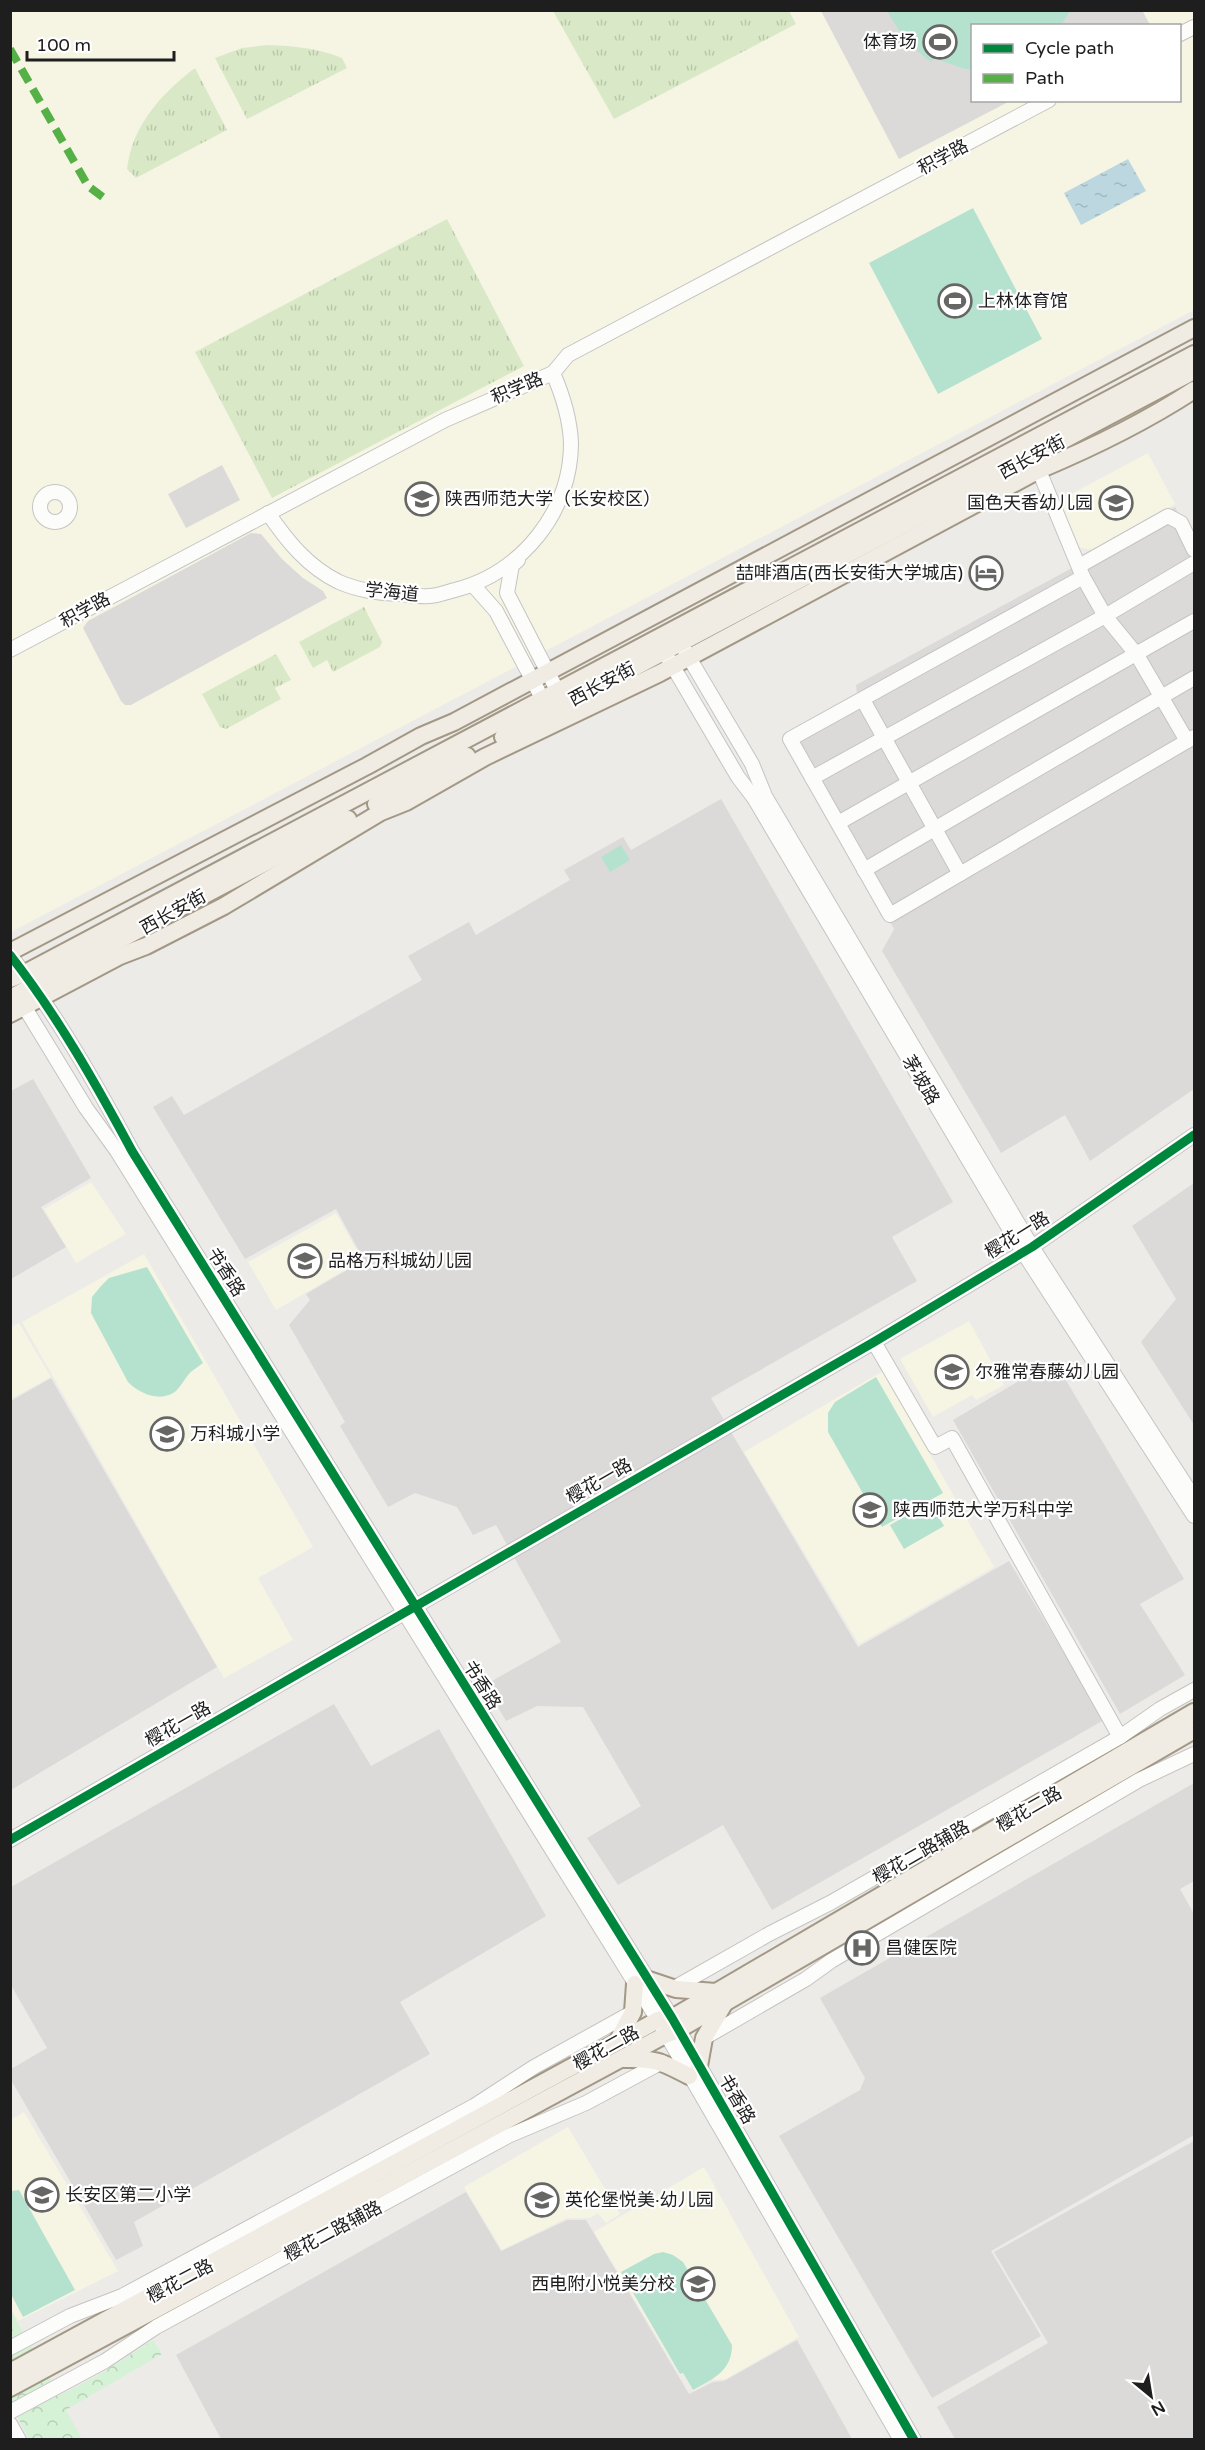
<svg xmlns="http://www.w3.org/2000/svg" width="1205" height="2450" font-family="'Varela Round','Noto Sans SC',sans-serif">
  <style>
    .residential { fill: #dcdad8 }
    .education { fill: #f6f5e3; fill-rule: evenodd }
    .religious { fill: #dbdad8 }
    .grass { fill: url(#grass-tufts) }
    .park { fill: url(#park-crowns) }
    .pitch { fill: #b4e2cf }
    .water { fill: url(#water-ripples) }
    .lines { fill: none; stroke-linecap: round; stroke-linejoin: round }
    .minor-casing { stroke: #c5c4c3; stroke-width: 16 }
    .major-casing { stroke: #a29885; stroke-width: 20 }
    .minor { stroke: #fcfcfb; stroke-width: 14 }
    .major { stroke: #f0ece4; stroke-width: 16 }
    .quiet { stroke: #55b145; stroke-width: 8; stroke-dasharray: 15 8; stroke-linecap: butt }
    .cycleway-casing { stroke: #fff; stroke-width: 13 }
    .cycleway { stroke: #00873e; stroke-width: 9 }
    .labels { text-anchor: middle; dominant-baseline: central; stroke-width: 4.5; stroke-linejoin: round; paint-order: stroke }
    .poi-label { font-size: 18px; fill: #1e1e1e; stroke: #fff; text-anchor: start }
    .street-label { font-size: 18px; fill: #1e1e1e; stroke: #fff }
  </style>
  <defs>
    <pattern id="grass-tufts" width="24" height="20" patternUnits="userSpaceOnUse" patternTransform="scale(1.5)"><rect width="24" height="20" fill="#d9e9c7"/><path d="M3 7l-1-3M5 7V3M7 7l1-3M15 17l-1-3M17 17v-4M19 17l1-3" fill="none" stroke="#bac7aa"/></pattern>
    <pattern id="park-crowns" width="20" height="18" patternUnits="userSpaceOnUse" patternTransform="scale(1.5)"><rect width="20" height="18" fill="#d6f2d6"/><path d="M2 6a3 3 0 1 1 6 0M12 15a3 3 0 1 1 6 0" fill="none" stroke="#b7cfb7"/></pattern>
    <pattern id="water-ripples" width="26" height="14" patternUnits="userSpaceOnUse" patternTransform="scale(1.5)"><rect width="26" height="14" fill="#bcd7df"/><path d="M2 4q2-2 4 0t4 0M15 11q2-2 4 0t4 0" fill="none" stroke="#a1b8bf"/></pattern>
  </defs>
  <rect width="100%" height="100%" fill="#edebe7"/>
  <!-- residential -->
  <g class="residential">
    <polygon points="1175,507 1194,542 1194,1089 1090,1161 1065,1115 1001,1153 882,951 894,929 787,734 857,693 856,685 1072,568"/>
    <polygon points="721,799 953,1202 892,1237 917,1281 711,1398 858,1647 1009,1561 1104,1720 772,1910 723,1825 618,1885 587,1838 641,1806 583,1707 537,1706 506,1721 485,1685 561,1642 496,1525 473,1535 457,1507 415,1493 388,1507 340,1426 345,1422 289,1325 310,1300 306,1294 364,1260 336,1209 245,1259 153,1107 172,1096 184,1115 422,980 408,956 469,922 476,935 570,880 564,870 623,837 631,850"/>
    <polygon points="33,1079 91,1178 41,1207 66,1247 11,1279 11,1091"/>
    <polygon points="1194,1183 1194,1425 1141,1342 1176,1299 1132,1226"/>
    <polygon points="1054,1360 1184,1579 1140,1604 1185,1675 1120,1714 953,1420"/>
    <polygon points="51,1378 217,1667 11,1790 11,1401"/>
    <polygon points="334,1704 371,1766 439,1729 546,1916 400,2002 430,2054 134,2222 143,2246 116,2260 11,2080 11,2069 47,2048 11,1985 11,1887"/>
    <polygon points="1194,1783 1194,1881 1180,1889 1194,1914 1194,2135 991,2251 1041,2336 932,2398 779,2136 860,2090 865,2078 820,1998"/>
    <polygon points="1194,2141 1194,2439 955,2439 937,2407 1048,2343 994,2252"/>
    <polygon points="466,2192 501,2251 567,2220 586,2220 689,2394 713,2382 724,2381 797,2340 852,2439 221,2439 176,2355"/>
  </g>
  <!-- education -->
  <g class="education">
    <path d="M10,11H1194V310L11,932ZM972,26H1180V100H972Z"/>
    <polygon points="1148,453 1175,504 1097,551 1077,547 1056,502"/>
    <polygon points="91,1182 126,1234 76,1263 44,1209"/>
    <polygon points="336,1213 362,1260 276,1310 248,1262"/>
    <polygon points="144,1254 313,1547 258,1578 293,1640 224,1678 22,1322"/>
    <polygon points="969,1321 1004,1385 976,1400 972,1395 933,1417 900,1359"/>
    <polygon points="19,1323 51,1377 11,1399 11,1327"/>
    <polygon points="883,1371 994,1567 859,1644 744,1452"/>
    <polygon points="24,2112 118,2271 18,2321 10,2307 10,2120"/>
    <polygon points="568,2127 620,2214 606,2223 598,2213 590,2218 567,2218 502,2250 464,2187"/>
    <polygon points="704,2167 799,2337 726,2379 712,2380 693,2391 683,2374 680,2375 594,2232"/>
  </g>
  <!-- religious -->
  <g class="religious">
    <polygon points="1142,10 1150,25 972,26 972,100 1010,101 899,159 821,11"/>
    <polygon points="222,465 240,500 186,528 168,494"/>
    <polygon points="251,533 261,534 282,559 303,578 323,591 327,598 131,705 125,705 121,701 83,628 88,621"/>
  </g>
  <!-- grass -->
  <g class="grass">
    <polygon points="553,11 789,11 796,24 614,119"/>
    <path d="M268,45C295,46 317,48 342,58L347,68L247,119L215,58L242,48Z"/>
    <path d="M195,68L227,130L136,178L127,169C132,125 162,93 195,68Z"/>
    <polygon points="447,219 524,366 272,498 195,352"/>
    <polygon points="364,607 382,642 380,647 333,672 327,660 313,668 299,642"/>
    <polygon points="276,654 291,680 275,688 281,699 226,729 220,727 202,694"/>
  </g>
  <!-- park -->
  <polygon class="park" points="10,2310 60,2395 97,2376 153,2340 162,2354 66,2410 82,2439 29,2439 11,2405"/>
  <!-- pitch -->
  <g class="pitch">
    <path d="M887,11H1070L1061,25L972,26V69H965L934,58L931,62C910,47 899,32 887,11Z"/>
    <polygon points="973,208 1042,339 938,394 869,263"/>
    <polygon points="621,845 630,860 610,872 601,857"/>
    <path d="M147,1267L203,1363C198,1367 192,1370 188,1375C184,1380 181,1386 176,1391C161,1403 140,1394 128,1382L91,1313L92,1297L101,1286L109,1278Z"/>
    <polygon points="876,1377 943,1493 882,1527 828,1432 828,1413 835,1402"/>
    <polygon points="930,1502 944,1526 904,1549 890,1525"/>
    <polygon points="19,2190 75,2290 23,2317 11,2294 11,2191"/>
    <path d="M663,2252L673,2255L683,2262L732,2345C732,2371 713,2379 693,2390L683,2373L680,2374L621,2272L654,2254Z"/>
  </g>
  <!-- water -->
  <polygon class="water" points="1128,159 1146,191 1081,225 1064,193"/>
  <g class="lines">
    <defs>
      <g id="minor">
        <polyline points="1180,34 1194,27"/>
        <polyline points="1035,461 1083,577 1105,616 1137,655 1187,741"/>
        <circle cx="55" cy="507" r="15"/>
        <path d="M268,513C287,541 308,567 339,582C360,591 379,593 401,594C410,595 420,597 429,596C437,596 447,592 455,590C521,573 571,512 571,443C570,418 563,396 553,373"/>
        <polyline points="518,560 512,565 507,593 557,690"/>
        <polyline points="1079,566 1168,516 1181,523 1194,550"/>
        <polyline points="473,585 496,611 542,698"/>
        <polyline points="684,649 752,764 765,796 1032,1247 1194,1498"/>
        <polyline points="10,650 445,420 553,373 568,355 1049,100"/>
        <polyline points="668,658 738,777 754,798 1023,1252 1194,1516"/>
        <polyline points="863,700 960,874 1194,737"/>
        <polyline points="812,778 1105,616 1194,563"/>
        <polyline points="838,823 1194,621"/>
        <polyline points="864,870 1194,678"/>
        <polyline points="960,874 890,915 790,739 1083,577"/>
        <path d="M10,955C57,1015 96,1084 132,1151L672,2018L914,2440"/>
        <polyline points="19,998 86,1108 117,1151 658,2020 901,2440"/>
        <polyline points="874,1342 935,1447 952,1438 1120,1737"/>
        <polyline points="10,1840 874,1342 1032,1247 1194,1135"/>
        <polyline points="674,1988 769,1934 830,1903 1120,1737 1160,1709 1194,1690"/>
        <polyline points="704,2038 806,1979 831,1961 1139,1780 1194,1754"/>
        <polyline points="10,2348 70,2316 122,2296 474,2106 534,2067 633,2012"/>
        <polyline points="10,2412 105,2361 156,2327 508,2136 586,2103 662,2062"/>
        <polyline points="10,2424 19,2440"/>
      </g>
      <g id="major">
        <polyline points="503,737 1194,371"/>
        <polyline points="376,804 467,756"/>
        <polyline points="10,952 367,766 421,736 454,722 1194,328"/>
        <polyline points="10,979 25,973 1194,354"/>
        <polyline points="10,998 348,819"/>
        <path d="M10,1014L120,956L146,946L224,906L381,812L406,802L485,757L660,673L1039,470C1094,447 1145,422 1194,390"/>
        <polyline points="649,1980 676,1989 716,1992"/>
        <polyline points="617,2042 633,2012 635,1984"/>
        <path d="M624,2059C655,2058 662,2062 689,2076"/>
        <polyline points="699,2066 704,2038 724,2004"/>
        <polyline points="10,2372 658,2020 672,2018 1194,1712"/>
        <polyline points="10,2388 665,2035 678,2030 1194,1730"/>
      </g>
    </defs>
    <!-- minor casing -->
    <use href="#minor" class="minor-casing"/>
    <!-- major casing -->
    <use href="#major" class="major-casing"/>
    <!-- minor -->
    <use href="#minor" class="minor"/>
    <!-- major -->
    <use href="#major" class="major"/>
    <!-- quiet -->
    <polyline class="quiet" points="10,49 88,186 108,201"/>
    <defs>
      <g id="cycleway">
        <path d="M10,955C57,1015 96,1084 132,1151L672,2018L914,2440"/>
        <polyline points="10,1840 874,1342 1032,1247 1194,1135"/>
      </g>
    </defs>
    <!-- cycleway casing -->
    <use href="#cycleway" class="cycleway-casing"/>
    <!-- cycleway -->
    <use href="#cycleway" class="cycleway"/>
  </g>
  <!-- icons -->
  <defs>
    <symbol id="stadium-ring" viewBox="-11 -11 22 22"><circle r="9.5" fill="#fff" stroke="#666664" stroke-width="1.5"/><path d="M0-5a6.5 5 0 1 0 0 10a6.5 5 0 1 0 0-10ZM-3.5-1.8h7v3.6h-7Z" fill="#666664"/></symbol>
    <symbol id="university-ring" viewBox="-11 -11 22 22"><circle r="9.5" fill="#fff" stroke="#666664" stroke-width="1.5"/><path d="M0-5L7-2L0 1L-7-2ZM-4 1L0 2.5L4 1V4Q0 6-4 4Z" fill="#666664"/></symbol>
    <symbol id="school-ring" viewBox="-11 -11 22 22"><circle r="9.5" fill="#fff" stroke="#666664" stroke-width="1.5"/><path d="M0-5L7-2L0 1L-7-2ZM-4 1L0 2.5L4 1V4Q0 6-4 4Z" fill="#666664"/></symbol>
    <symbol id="hotel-ring" viewBox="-11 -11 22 22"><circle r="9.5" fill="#fff" stroke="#666664" stroke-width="1.5"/><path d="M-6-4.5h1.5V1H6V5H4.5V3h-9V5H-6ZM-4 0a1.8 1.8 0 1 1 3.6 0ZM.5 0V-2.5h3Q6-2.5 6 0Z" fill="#666664"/></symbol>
    <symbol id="hospital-ring" viewBox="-11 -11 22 22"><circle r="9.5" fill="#fff" stroke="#666664" stroke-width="1.5"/><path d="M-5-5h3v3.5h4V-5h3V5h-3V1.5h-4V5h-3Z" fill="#666664"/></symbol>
  </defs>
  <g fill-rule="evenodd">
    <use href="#stadium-ring" x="921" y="23" width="38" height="38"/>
    <use href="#stadium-ring" x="936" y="282" width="38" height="38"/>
    <use href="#university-ring" x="403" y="480" width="38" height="38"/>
    <use href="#school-ring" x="1097" y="484" width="38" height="38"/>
    <use href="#hotel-ring" x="967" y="554" width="38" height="38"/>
    <use href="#school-ring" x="286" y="1242" width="38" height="38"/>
    <use href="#school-ring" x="933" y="1353" width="38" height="38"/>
    <use href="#school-ring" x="148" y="1415" width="38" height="38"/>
    <use href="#school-ring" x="851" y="1491" width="38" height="38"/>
    <use href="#hospital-ring" x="843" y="1929" width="38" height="38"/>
    <use href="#school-ring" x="23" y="2176" width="38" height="38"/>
    <use href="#school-ring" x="523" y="2181" width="38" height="38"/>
    <use href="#school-ring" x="679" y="2265" width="38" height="38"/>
  </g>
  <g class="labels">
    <!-- poi labels -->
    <g class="poi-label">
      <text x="917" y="42" text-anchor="end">体育场</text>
      <text x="978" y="301">上林体育馆</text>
      <text x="445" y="499">陕西师范大学（长安校区）</text>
      <text x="1093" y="503" text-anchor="end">国色天香幼儿园</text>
      <text x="963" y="573" text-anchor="end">喆啡酒店(西长安街大学城店)</text>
      <text x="328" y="1261">品格万科城幼儿园</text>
      <text x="975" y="1372">尔雅常春藤幼儿园</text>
      <text x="190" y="1434">万科城小学</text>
      <text x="893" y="1510">陕西师范大学万科中学</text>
      <text x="885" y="1948">昌健医院</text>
      <text x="65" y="2195">长安区第二小学</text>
      <text x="565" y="2200">英伦堡悦美·幼儿园</text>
      <text x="675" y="2284" text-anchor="end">西电附小悦美分校</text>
    </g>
    <!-- street labels -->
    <g class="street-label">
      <text transform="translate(943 157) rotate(-28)">积学路</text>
      <text transform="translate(517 388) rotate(-23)">积学路</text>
      <text transform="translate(1032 457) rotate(-28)">西长安街</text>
      <text transform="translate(392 592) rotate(6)">学海道</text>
      <text transform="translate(85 610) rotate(-29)">积学路</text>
      <text transform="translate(602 684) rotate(-28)">西长安街</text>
      <text transform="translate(173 912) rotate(-29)">西长安街</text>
      <text transform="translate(921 1080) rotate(59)">茅坡路</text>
      <text transform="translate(1017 1235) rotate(-32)">樱花一路</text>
      <text transform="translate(226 1272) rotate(58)">书香路</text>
      <text transform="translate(599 1481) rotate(-30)">樱花一路</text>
      <text transform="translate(482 1685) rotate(58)">书香路</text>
      <text transform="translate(178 1724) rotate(-30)">樱花一路</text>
      <text transform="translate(1029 1809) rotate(-30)">樱花二路</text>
      <text transform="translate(921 1852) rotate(-30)">樱花二路辅路</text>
      <text transform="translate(606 2048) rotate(-29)">樱花二路</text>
      <text transform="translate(737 2099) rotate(60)">书香路</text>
      <text transform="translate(333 2231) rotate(-28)">樱花二路辅路</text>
      <text transform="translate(180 2281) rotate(-28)">樱花二路</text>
    </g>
  </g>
  <!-- border -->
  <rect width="1205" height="2450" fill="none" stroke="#1e1e1e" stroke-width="24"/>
  <!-- legend -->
  <rect x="971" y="24" width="210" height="78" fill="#ffffff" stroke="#a5a5a5" stroke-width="1.5"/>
  <rect x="983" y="44" width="30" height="9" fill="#00873e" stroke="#a5a5a5" stroke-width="1.5"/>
  <text x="1025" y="54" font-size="18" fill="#1e1e1e">Cycle path</text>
  <rect x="983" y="74" width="30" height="9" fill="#55b145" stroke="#a5a5a5" stroke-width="1.5"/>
  <text x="1025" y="84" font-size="18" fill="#1e1e1e">Path</text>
  <!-- north arrow -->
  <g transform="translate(1151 2396) rotate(150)" stroke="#ffffff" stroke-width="4.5" paint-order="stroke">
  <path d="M0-4.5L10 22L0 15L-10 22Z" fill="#1e1e1e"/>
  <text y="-9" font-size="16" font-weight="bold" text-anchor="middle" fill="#1e1e1e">N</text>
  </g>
  <!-- scale -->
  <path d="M27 51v9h147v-9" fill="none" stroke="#1e1e1e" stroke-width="3"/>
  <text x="36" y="51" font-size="18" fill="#1e1e1e" stroke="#ffffff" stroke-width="4.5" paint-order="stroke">100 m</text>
</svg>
